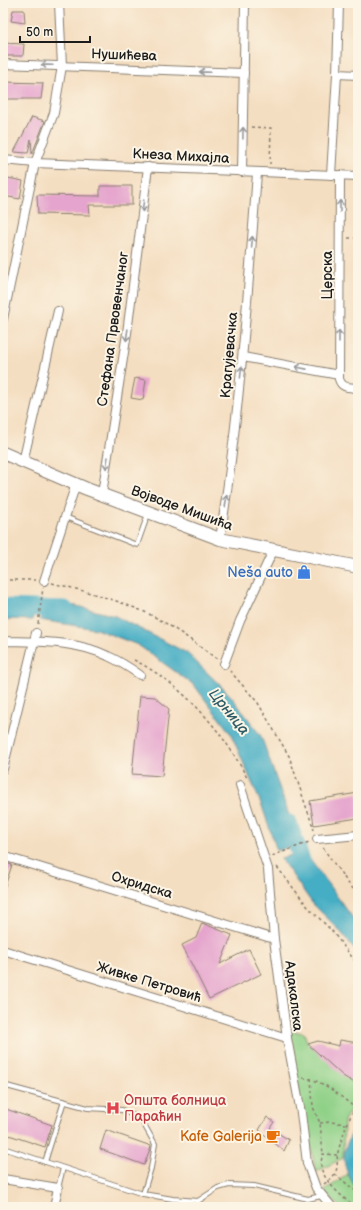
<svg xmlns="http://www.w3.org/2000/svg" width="361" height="1210" font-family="'Balsamiq Sans',sans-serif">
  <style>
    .green { fill: #90d188; stroke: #567652 }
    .water { fill: #44adc4; stroke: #306470 }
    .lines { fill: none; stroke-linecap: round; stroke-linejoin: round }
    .river { stroke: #44adc4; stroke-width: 17 }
    .building { fill: #e5a4cd }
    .service-casing { stroke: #887d6e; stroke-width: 6 }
    .minor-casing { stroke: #887d6e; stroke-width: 10 }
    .secondary-casing { stroke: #887d6e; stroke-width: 14 }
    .path { stroke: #887d6e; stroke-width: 1.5; stroke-dasharray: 3 3; stroke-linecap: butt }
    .service { stroke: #fff; stroke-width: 4 }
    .minor { stroke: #fff; stroke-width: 8 }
    .secondary { stroke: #fff; stroke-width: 12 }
    .oneway { stroke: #999 }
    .labels { text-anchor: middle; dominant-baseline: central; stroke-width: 4; stroke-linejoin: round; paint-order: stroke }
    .street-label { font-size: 14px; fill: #1c1c1c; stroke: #fcf5e5 }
    .shop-label { font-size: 14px; fill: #366cbe; stroke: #fcf5e5; text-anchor: end }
    .health-label { font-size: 14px; fill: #be3a42; stroke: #fcf5e5; text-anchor: start }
    .food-label { font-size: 14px; fill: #c56008; stroke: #fcf5e5; text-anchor: end }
    .water-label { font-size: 15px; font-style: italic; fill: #2e5d68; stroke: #fcf5e5 }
  </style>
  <rect width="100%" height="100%" fill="#fcf5e5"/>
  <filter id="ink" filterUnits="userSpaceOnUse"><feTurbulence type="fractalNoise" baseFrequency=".025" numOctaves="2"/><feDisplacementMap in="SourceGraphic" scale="8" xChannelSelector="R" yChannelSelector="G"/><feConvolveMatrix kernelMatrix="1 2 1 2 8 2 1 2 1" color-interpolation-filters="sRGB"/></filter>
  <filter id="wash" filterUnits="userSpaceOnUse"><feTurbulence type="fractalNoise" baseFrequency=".012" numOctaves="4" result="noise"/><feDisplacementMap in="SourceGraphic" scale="16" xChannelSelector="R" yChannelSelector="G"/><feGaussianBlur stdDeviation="0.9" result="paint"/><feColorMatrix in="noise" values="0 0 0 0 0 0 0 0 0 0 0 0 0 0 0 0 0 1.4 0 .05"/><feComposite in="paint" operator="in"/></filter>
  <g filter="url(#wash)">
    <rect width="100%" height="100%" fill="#f4dec1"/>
    <!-- green -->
    <g class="green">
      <polygon points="289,1031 304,1033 308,1044 321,1055 358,1054 358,1096 344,1121 343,1158 316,1172 293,1063"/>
      <polygon points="348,1174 358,1191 358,1207 340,1207 324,1191"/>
    </g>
    <!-- water -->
    <g class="water">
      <polygon points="3,601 33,602 33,620 3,619"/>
      <polygon points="44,602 77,606 115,616 187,653 231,696 261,736 299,843 277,851 262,806 231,734 194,685 138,645 96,629 40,620"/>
      <polygon points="303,850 358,925 358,953 339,930 312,903 281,859"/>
      <path d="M358,1124V1191C339,1163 340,1151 358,1124Z"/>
    </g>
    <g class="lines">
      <!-- river -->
      <g class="river">
        <polyline points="3,607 65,609"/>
        <polyline points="289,823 304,866 309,873"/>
      </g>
    </g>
    <g id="blocks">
      <!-- building -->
      <g class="building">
        <polygon points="13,10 24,10 25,23 11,21"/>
        <polygon points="3,43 24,44 23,56 3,56"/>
        <polygon points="3,82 43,83 41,99 3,99"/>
        <polygon points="32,117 45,121 32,154 31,139 28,153 14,152"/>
        <polygon points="3,177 23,181 20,199 3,196"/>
        <polygon points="100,186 132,186 132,205 89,205 90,215 38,214 37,195 100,196"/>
        <polygon points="135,378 146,380 143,400 131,398"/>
        <polygon points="140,696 155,697 169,709 162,776 132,774"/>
        <polygon points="358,793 358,818 314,825 310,801"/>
        <polygon points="3,862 12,865 4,889 3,889"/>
        <polygon points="202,923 232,935 220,964 249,949 261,974 209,999 182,945 196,938"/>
        <polygon points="340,1040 358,1043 358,1085 343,1076 308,1044 318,1041 339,1046"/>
        <polygon points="3,1108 52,1125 45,1147 3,1133"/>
        <polygon points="267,1117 274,1122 270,1128 289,1140 284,1151 259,1130"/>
        <polygon points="106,1130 151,1146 144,1165 100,1149"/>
      </g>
    </g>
  </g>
  <g filter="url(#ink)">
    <use href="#blocks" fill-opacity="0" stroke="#887d6e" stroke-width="1"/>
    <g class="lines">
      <defs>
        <g id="service">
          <polyline points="65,517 137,545 148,514"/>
          <polyline points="3,1085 88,1108 122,1110 141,1119 155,1144 151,1168 143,1194"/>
          <polyline points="3,1148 143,1194 173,1199 198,1201 218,1188 229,1185 254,1186 308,1199 321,1196"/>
          <polyline points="45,1162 64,1101"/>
          <polyline points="58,1188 63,1168"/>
        </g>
        <g id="minor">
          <polyline points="3,64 244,73"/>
          <polyline points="337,74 358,75"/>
          <polyline points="3,160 35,163 358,176"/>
          <polyline points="242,172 245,3"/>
          <polyline points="331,175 337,74 339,3"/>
          <path d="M340,175L339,379C342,389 350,387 358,388"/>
          <polyline points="3,319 35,163 54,113 62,66 59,3"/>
          <polyline points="243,357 339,375"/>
          <polyline points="23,462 58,311"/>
          <polyline points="102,494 127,333 148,167"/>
          <path d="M220,539C239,418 248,295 257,173"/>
          <polyline points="44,581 76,484"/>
          <path d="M3,641C39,642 75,640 108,656C119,661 130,668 140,675"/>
          <polyline points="224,664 240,621 273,551"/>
          <polyline points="3,769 36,633"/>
          <polyline points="240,785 268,869 274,939 287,1038 301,1113 307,1163 316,1188 332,1207"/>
          <polyline points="317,839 358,835"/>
          <polyline points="3,856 274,939"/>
          <polyline points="3,950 287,1038"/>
          <polyline points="3,1179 58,1188 54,1207"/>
        </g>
        <polyline id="secondary" points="3,453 87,489 220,539 358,567"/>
      </defs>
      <!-- service casing -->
      <use href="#service" class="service-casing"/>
      <!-- minor casing -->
      <use href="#minor" class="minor-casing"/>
      <!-- secondary casing -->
      <use href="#secondary" class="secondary-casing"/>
      <!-- path -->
      <g class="path">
        <polyline points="251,127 271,128 270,164"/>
        <polyline points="348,238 358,238"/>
        <polyline points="3,580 36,580"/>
        <path d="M52,583C81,590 111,598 140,610C165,620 195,643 217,659"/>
        <polyline points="38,624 43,588"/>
        <path d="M134,660C182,684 224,731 248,780"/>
        <polyline points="230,671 258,703 289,756 314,830"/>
        <polyline points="323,848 348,883 358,894"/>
        <polyline points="272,856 309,842"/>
        <polyline points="277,867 308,907 332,931 358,965"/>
        <path d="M303,1078C322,1079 340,1096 354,1107"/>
        <polyline points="311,1078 313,1107 320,1123 323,1154"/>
        <polyline points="320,1123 330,1122 346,1124"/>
        <path d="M337,1155L323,1154C322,1157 321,1161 321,1164C320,1178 344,1199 355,1207"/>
        <polyline points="335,1174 358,1193"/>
        <path d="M324,1184C328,1181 333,1178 335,1173C339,1166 336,1159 338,1152C343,1133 349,1118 358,1102"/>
      </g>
      <!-- service -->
      <use href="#service" class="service"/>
      <!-- minor -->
      <use href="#minor" class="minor"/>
      <!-- secondary -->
      <use href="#secondary" class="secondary"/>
    </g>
    <!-- one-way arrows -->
    <defs><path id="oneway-shaft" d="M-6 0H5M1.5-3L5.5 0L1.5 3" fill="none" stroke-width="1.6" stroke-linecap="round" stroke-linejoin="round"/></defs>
    <g class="oneway">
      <use href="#oneway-shaft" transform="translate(47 65) rotate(-178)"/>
      <use href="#oneway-shaft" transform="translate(205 72) rotate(-178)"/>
      <use href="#oneway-shaft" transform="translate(243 133) rotate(-89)"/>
      <use href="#oneway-shaft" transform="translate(143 206) rotate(97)"/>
      <use href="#oneway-shaft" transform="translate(340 206) rotate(-90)"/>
      <use href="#oneway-shaft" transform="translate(252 242) rotate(-86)"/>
      <use href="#oneway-shaft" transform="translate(127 335) rotate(98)"/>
      <use href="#oneway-shaft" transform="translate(339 336) rotate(-90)"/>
      <use href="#oneway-shaft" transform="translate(301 368) rotate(-169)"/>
      <use href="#oneway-shaft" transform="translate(241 372) rotate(-84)"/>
      <use href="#oneway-shaft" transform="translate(107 463) rotate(99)"/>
      <use href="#oneway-shaft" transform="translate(226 501) rotate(-82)"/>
    </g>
  </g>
  <!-- icons -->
  <defs>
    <symbol id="shop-bare" viewBox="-9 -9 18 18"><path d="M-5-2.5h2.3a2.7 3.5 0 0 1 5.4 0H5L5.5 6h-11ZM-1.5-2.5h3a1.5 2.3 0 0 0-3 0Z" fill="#3f7fe0" stroke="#fcf5e5" stroke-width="2.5" paint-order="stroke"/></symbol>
    <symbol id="hospital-bare" viewBox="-9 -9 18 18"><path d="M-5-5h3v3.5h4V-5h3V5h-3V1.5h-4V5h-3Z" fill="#e0444e" stroke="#fcf5e5" stroke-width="2.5" paint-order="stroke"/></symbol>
    <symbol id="cafe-bare" viewBox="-9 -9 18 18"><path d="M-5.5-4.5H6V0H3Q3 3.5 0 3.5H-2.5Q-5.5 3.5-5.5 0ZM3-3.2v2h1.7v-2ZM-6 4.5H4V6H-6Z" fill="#e8710a" stroke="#fcf5e5" stroke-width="2.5" paint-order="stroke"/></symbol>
  </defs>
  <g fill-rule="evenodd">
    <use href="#shop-bare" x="294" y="562" width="20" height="20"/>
    <use href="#hospital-bare" x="103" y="1098" width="20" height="20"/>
    <use href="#cafe-bare" x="263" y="1126" width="20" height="20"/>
  </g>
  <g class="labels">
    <!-- street labels -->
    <g class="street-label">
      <text transform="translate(124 55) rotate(2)">Нушићева</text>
      <text transform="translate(181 156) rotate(3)">Кнеза Михајла</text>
      <text transform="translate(327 275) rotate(-90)">Церска</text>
      <text transform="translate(113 329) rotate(-82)">Стефана Првовенчаног</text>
      <text transform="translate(229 355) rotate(-85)">Крагујевачка</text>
      <text transform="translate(182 508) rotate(20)">Војводе Мишића</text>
      <text transform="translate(142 885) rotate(17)">Охридска</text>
      <text transform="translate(149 982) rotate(17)">Живке Петровић</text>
      <text transform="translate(294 996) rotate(83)">Адакалска</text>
    </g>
    <!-- shop labels -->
    <g class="shop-label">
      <text x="293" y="572">Neša auto</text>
    </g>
    <!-- health labels -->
    <g class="health-label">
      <text x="124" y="1100">Општа болница<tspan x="124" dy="16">Параћин</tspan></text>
    </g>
    <!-- food labels -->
    <g class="food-label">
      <text x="262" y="1136">Kafe Galerija</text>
    </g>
    <!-- water labels -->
    <g class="water-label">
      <text transform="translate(229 712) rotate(51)">Црница</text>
    </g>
  </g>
  <!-- margin -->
  <rect width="361" height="1210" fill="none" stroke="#fcf5e5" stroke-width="16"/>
  <!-- scale -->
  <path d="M20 36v6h70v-6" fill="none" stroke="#1c1c1c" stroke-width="2"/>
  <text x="26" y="36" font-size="12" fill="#1c1c1c" stroke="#fcf5e5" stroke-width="3" paint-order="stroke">50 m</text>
</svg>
